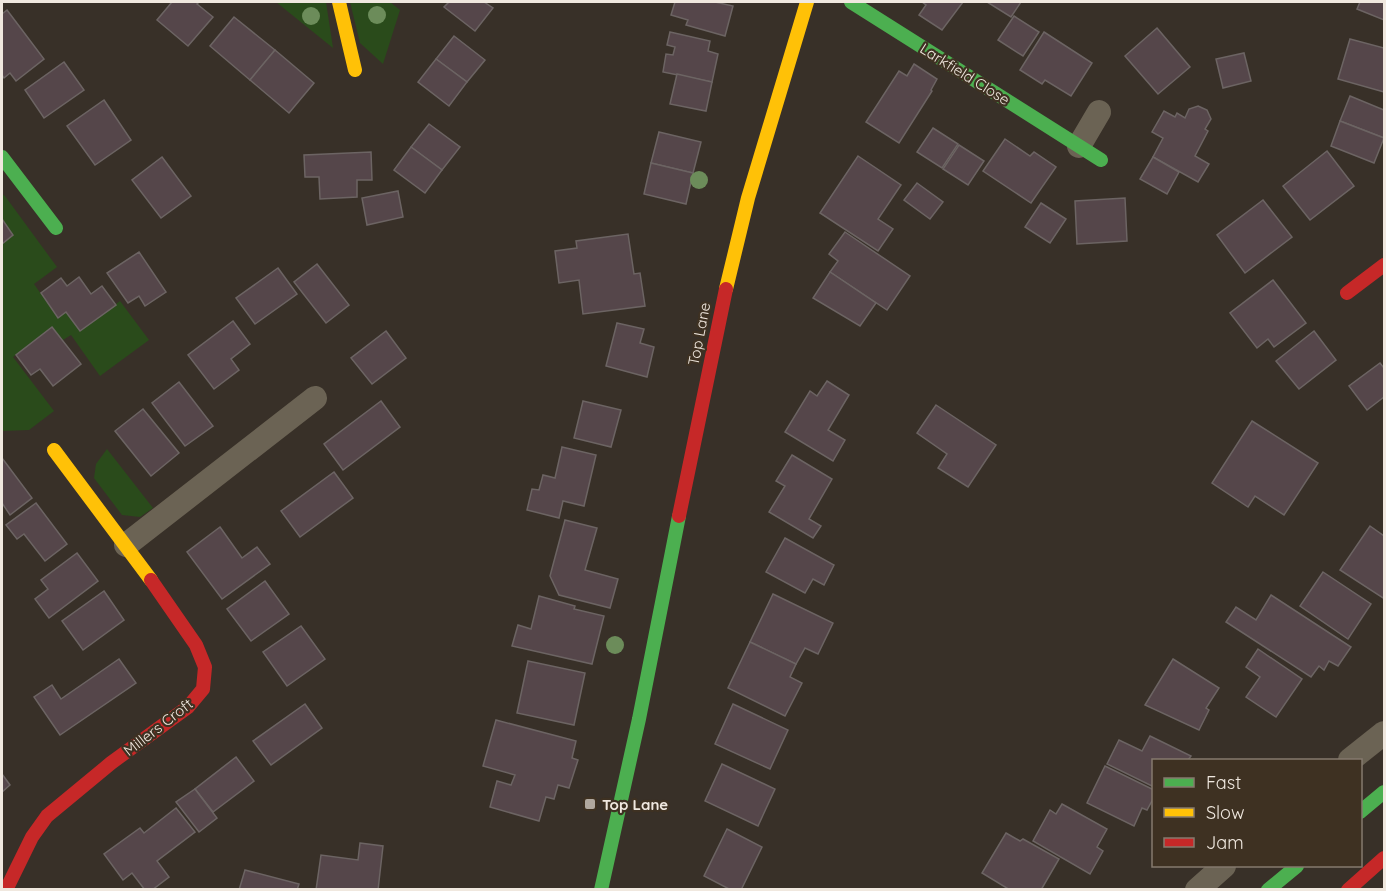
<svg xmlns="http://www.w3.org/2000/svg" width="1386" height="891" font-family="Quicksand,sans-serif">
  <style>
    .green { fill: #2a4b1b }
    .building { fill: #55464a; stroke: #6c6463; stroke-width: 1.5 }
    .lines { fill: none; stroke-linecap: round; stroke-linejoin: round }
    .street { stroke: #6b6354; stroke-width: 24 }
    .fast { stroke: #4caf50; stroke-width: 14 }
    .slow { stroke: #ffc107; stroke-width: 14 }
    .jam { stroke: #c62828; stroke-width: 14 }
    .tree { fill: #6c8c5a }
    .poi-dot { fill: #b0a89f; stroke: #3e3122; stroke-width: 2 }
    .labels { text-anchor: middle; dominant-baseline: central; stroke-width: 4.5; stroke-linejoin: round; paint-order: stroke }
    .street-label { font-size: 15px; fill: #f0e8df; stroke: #3e3122 }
    .poi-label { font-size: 15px; font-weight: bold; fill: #f0e8df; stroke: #3e3122; text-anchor: start }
  </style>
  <rect width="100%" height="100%" fill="#383028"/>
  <!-- green -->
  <g class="green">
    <polygon points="276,2 326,2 333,48"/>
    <polygon points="350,2 390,2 400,10 383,64 360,43"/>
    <polygon points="2,194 5,196 57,267 34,284 58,318 66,312 80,331 120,301 149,340 100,376 71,335 63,340 52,327 13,357 54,411 29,430 2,431 2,244 13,235 2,219"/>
    <polygon points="107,449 153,508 140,517 122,515 94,478 96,464"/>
  </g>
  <!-- building -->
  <g class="building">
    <polygon points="172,2 199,2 197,4 213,17 188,46 157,20"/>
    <polygon points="449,2 484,2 493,8 475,31 444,7"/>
    <polygon points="675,2 715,2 733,6 725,36 686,25 688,20 671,15"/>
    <polygon points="922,2 963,2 942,30 919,15 926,5"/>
    <polygon points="987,2 1021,2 1011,17"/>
    <polygon points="1360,2 1384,2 1384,20 1357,9"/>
    <polygon points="7,10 44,59 16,81 10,73 4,78 2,75 2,14"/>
    <polygon points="1014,16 1039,32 1023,56 998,40"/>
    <polygon points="234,17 275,50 250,80 210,46"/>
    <polygon points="1157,28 1190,67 1158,94 1125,56"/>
    <polygon points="670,32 710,41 708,51 718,54 712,82 663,72 666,54 673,55 675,47 667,45"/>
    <polygon points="1044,32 1092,63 1071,96 1045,80 1042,84 1020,70"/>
    <polygon points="454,36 485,60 467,82 436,59"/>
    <polygon points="1350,39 1384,48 1384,92 1338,79"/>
    <polygon points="275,50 314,83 289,113 250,80"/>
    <polygon points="1244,53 1251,81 1223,88 1216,59"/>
    <polygon points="436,59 467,82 449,106 418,82"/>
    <polygon points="64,62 84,90 44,118 25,90"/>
    <polygon points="914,64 937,79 931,90 932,91 899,143 866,122 899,71 907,76"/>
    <polygon points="677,74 712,82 706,111 670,104"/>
    <polygon points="1350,96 1384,110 1384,138 1340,121"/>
    <polygon points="104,100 131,140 95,165 67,126"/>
    <polygon points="1198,106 1207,110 1211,119 1205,129 1208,131 1195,156 1209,164 1198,182 1153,157 1163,138 1152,132 1164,111 1175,117 1177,113 1185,118 1189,109"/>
    <polygon points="1340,121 1384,138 1374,163 1331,146"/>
    <polygon points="429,124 460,147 442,170 411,147"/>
    <polygon points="933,128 958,144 942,168 917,152"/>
    <polygon points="659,132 701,142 693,173 651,163"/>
    <polygon points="1005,139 1030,156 1034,152 1056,167 1031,203 983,171"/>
    <polygon points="959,145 984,161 968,185 943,169"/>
    <polygon points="411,147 442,170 425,193 394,170"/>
    <polygon points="1327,151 1354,186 1310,220 1283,186"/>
    <polygon points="371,152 372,180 357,180 357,197 320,199 319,177 305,177 304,155"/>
    <polygon points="858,156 901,185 878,219 893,229 878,251 820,213"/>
    <polygon points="162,157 191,196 161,218 132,180"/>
    <polygon points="1153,157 1179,172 1167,194 1140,179"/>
    <polygon points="651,163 693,173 686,204 644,194"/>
    <polygon points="917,183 943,202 930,219 904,200"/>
    <polygon points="398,191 403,217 367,225 362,198"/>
    <polygon points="1125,198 1127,241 1077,244 1075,201"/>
    <polygon points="1263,200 1292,237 1245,273 1217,235"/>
    <polygon points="1041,203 1066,219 1050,243 1025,227"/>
    <polygon points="2,219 13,235 2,244"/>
    <polygon points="845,232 910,276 887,310 830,272 838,261 829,254"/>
    <polygon points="628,234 634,274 640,273 645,306 583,314 579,280 559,283 555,251 577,248 576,241"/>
    <polygon points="139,252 166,292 145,306 139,296 128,303 107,273"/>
    <polygon points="317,264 349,305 326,323 294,282"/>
    <polygon points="278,268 297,294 255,324 236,298"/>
    <polygon points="830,272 876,303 860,326 813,298"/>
    <polygon points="79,277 91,294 102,286 116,305 80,331 66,312 58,318 41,293 61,278 67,286"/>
    <polygon points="1273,280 1306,323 1274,347 1268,339 1257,348 1230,313"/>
    <polygon points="233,321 250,344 231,359 239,370 214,389 188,355"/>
    <polygon points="617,323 644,329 640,343 654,347 647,377 606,366"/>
    <polygon points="52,327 81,364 53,386 40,369 31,375 16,355"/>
    <polygon points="386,331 406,358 372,384 351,358"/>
    <polygon points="1314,331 1336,360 1299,389 1276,361"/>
    <polygon points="1380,363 1384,368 1384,397 1367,410 1349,386"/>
    <polygon points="827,381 849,395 828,430 845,440 833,461 785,432 810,391 817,396"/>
    <polygon points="179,382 213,426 185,446 152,403"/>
    <polygon points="381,401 400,427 343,470 324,444"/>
    <polygon points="583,401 621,410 611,447 574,438"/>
    <polygon points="936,405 996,445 968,487 938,468 947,454 917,433"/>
    <polygon points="143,409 179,453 151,476 115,431"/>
    <polygon points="1252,421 1318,463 1284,515 1255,496 1248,507 1212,483"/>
    <polygon points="562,447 596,455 584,506 563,501 559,518 527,510 532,489 539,490 543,475 555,478"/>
    <polygon points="792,455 832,479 809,519 821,526 813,538 769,512 785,486 776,481"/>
    <polygon points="2,458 32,498 10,515 2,503"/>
    <polygon points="334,472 353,498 300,537 281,511"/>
    <polygon points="36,503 67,544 45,561 24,534 17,539 6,525"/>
    <polygon points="565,520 597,528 585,570 618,579 610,608 559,595 550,576"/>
    <polygon points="1370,526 1384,536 1384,596 1383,598 1340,570"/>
    <polygon points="220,527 242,558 257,547 270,564 222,599 187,552"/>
    <polygon points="785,538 834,565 824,585 813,579 805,593 766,572"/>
    <polygon points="77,553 98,581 49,618 35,599 48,589 41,580"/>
    <polygon points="1323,572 1371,604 1348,639 1300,606"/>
    <polygon points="265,581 289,614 251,641 227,609"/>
    <polygon points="104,591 124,620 83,650 62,621"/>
    <polygon points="773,594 833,623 818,654 805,648 796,664 750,642"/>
    <polygon points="1271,595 1351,647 1338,666 1329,661 1324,670 1319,666 1311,677 1226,622 1236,607 1256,620"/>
    <polygon points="539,596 575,606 574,609 604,616 592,664 512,646 518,625 531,629"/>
    <polygon points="301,626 325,659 287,686 263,652"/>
    <polygon points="750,642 796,664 790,677 802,683 785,716 728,688"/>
    <polygon points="1258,649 1302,679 1276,717 1246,697 1260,677 1246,667"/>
    <polygon points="119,659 136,683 60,735 34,697 52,685 61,699"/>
    <polygon points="1173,659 1219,688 1206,708 1209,710 1199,730 1145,705"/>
    <polygon points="528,661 585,673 574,725 517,713"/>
    <polygon points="305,704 322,728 271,765 253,741"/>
    <polygon points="733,704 788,730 770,769 715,744"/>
    <polygon points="496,720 576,741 572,758 578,760 569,788 558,785 554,799 546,797 539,821 490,807 497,781 511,785 515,775 483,766"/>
    <polygon points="1150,736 1191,756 1188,760 1154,760 1154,787 1107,764 1119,740 1142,751"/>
    <polygon points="236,757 254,781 213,812 195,789"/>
    <polygon points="722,764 775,789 758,826 705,801"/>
    <polygon points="1105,766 1154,790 1154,797 1147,810 1142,808 1134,826 1087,803"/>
    <polygon points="2,774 10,785 2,792"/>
    <polygon points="195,789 217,818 199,832 176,802"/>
    <polygon points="1062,804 1107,829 1097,847 1103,851 1090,874 1033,841 1050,810 1056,814"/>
    <polygon points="176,808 195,832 157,861 169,877 152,890 145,890 132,873 123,880 104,854 140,828 144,833"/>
    <polygon points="727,829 762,847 741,890 731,890 704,876"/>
    <polygon points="1006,833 1020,841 1023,839 1059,859 1041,890 1010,890 982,873"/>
    <polygon points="360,843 383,846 378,890 316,890 321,855 358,860"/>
    <polygon points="245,870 299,884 297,890 239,890"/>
  </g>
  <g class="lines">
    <!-- street -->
    <g class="street">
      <polyline points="1079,146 1099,112"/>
      <polyline points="126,545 315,398"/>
      <polyline points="1350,760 1384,733"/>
      <polyline points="1197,890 1224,866"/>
    </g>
    <!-- fast -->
    <g class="fast">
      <polyline points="851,2 1101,160"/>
      <polyline points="2,157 56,228"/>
      <polyline points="1360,812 1384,792"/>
      <polyline points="601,890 639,719 679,516"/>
      <polyline points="1268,890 1297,866"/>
    </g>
    <!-- slow -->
    <g class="slow">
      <polyline points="339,2 355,70"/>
      <polyline points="726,289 748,198 807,2"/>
      <polyline points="54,450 151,580"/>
    </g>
    <!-- jam -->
    <g class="jam">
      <polyline points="1347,293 1384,265"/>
      <polyline points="679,516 726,289"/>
      <polyline points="6,890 32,837 47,816 111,763 188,707 203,689 205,667 196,645 151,580"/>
      <polyline points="1348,890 1384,858"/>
    </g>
  </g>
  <!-- trees -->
  <g class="tree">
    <circle cx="377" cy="15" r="9"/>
    <circle cx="311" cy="16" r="9"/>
    <circle cx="699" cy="180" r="9"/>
    <circle cx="615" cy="645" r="9"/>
  </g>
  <!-- markers -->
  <rect class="poi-dot" x="584" y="798" width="12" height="12" rx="3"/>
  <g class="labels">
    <!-- street labels -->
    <g class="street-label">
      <text transform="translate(965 74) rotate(32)">Larkfield Close</text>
      <text transform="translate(699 334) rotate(-79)">Top Lane</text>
      <text transform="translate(158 727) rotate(-38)">Millers Croft</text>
    </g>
    <!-- poi labels -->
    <g class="poi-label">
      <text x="602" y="804">Top Lane</text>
    </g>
  </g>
  <!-- border -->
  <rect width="1386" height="891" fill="none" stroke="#f0e8df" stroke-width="6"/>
  <!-- legend -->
  <rect x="1152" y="759" width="210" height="108" fill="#3e3122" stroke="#857a6e" stroke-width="1.5"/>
  <rect x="1164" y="778" width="30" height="9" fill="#4caf50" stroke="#857a6e" stroke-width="1.5"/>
  <text x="1206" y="789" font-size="18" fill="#f0e8df">Fast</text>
  <rect x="1164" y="808" width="30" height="9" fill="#ffc107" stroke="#857a6e" stroke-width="1.5"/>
  <text x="1206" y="819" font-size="18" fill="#f0e8df">Slow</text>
  <rect x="1164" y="838" width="30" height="9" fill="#c62828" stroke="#857a6e" stroke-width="1.5"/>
  <text x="1206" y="849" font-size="18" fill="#f0e8df">Jam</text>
</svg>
